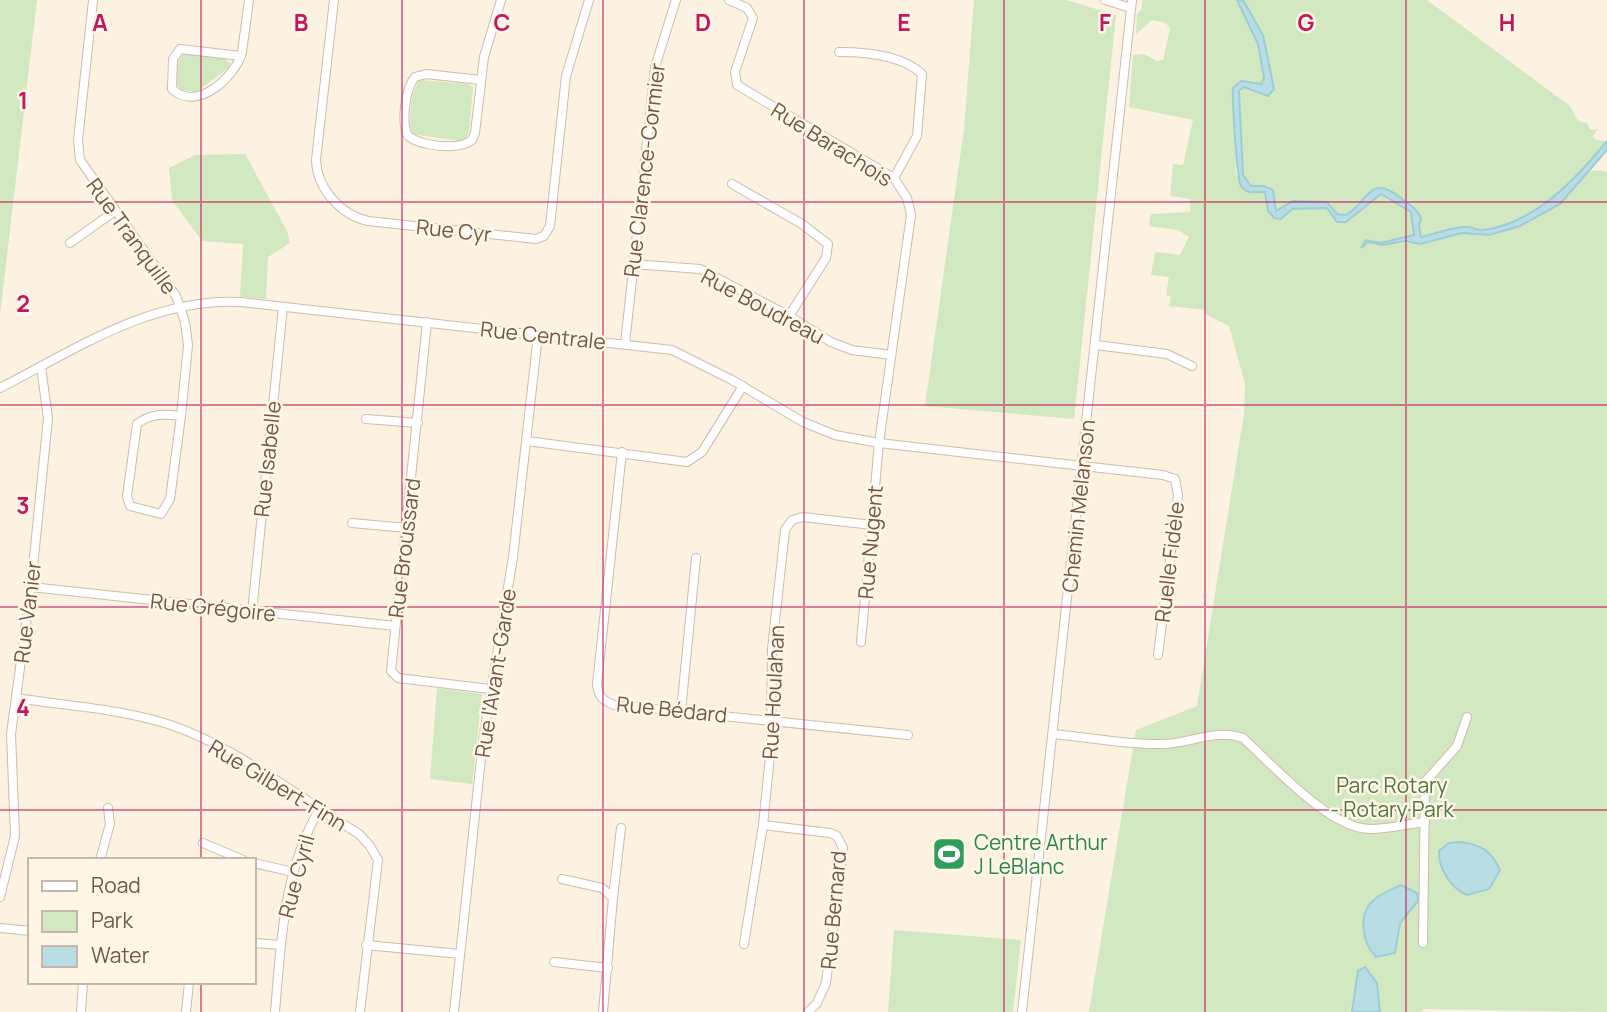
<svg xmlns="http://www.w3.org/2000/svg" width="1607" height="1012" font-family="Manrope,sans-serif">
  <style>
    .green { fill: #d1e8c1 }
    .water { fill: #b8dde4; stroke: #9ecdd6; stroke-width: 2 }
    .lines { fill: none; stroke-linecap: round; stroke-linejoin: round }
    .minor-casing { stroke: #cebcac; stroke-width: 10 }
    .minor { stroke: #fff; stroke-width: 8 }
    .grid { fill: none; stroke: #c2185b; stroke-width: 2; stroke-opacity: 0.55 }
    .labels { text-anchor: middle; dominant-baseline: central; stroke-width: 5; stroke-linejoin: round; paint-order: stroke }
    .street-label { font-size: 21px; fill: #725849; stroke: #fff6e8 }
    .park-label { font-size: 21px; fill: #527842; stroke: #fff6e8 }
    .leisure-label { font-size: 21px; fill: #27864d; stroke: #fff6e8; text-anchor: start }
    .grid-label { font-size: 23px; text-anchor: middle; font-weight: bold; fill: #c2185b; stroke: #fff6e8; stroke-width: 5; stroke-linejoin: round; paint-order: stroke }
  </style>
  <rect width="100%" height="100%" fill="#fbf2e2"/>
  <!-- green -->
  <g class="green">
    <polygon points="0,0 37,0 0,315"/>
    <polygon points="974,0 1066,0 1116,15 1074,419 925,406 964,129"/>
    <path d="M1142,0H1237C1245,22 1272,61 1261,84L1245,82L1233,88L1236,174L1256,193L1265,192L1267,208L1274,218L1281,219L1292,209L1327,208L1335,220L1346,222L1381,194L1411,212L1414,219V235L1381,243L1367,240L1363,246L1368,242C1399,247 1426,240 1457,234C1468,232 1478,237 1489,235C1512,231 1532,218 1553,208C1574,198 1578,162 1607,172V1012L1424,1009L1421,1012H1089L1136,730L1197,706L1244,414L1245,384L1229,326L1205,314V310L1169,306L1171,297L1166,295L1169,277L1151,275L1155,252L1180,255L1189,237L1178,230L1149,226L1151,214L1190,212V199L1170,196L1173,164L1183,165L1193,120L1129,107L1133,55L1144,54L1157,61L1163,60L1170,29L1166,23L1152,20L1136,34L1137,14L1142,9Z"/>
    <path d="M1243,0H1427L1570,106L1578,121L1587,123L1590,130L1598,129L1593,136L1596,140L1607,141C1577,178 1534,225 1484,230C1477,231 1471,227 1463,228C1449,229 1435,235 1421,237C1418,230 1423,223 1420,215C1414,197 1387,193 1371,190L1346,215L1337,214L1331,205L1291,201L1278,212L1274,209L1273,190L1265,186H1251L1243,175L1239,94L1244,87L1270,96L1273,85L1263,35Z"/>
    <path d="M184,54L224,58L230,63V67L196,92L181,90C172,82 174,62 184,54Z"/>
    <path d="M420,80L469,84L473,87L469,132L466,139L459,141L413,134C407,122 411,90 420,80Z"/>
    <polygon points="245,154 287,231 290,243 268,257 266,299 240,297 243,244 202,241 172,200 169,168 195,155"/>
    <polygon points="437,688 482,694 472,784 430,779"/>
    <polygon points="894,930 1021,940 1013,1012 888,1012"/>
  </g>
  <!-- water -->
  <g class="water">
    <path d="M1237,0H1243L1263,35L1274,89L1268,96L1244,87L1239,91L1243,175L1251,186H1264L1273,190L1276,211L1293,201L1327,202L1337,214L1346,215C1369,201 1369,173 1401,198C1409,204 1417,208 1421,218L1419,227L1421,237C1436,234 1453,226 1469,227C1474,228 1478,231 1484,230C1535,223 1576,179 1607,141V150L1560,204L1520,226L1489,235L1462,233L1420,244L1406,241L1382,245L1368,242L1361,248L1366,240L1381,243L1414,235L1411,212L1381,194L1346,222H1337L1327,208L1292,209L1281,219L1274,218L1268,211L1265,192C1256,191 1248,196 1241,186C1237,181 1232,98 1233,88L1241,81L1261,84L1264,78L1258,44Z"/>
    <path d="M1461,842C1481,845 1491,850 1500,870L1489,889L1467,895C1452,889 1438,868 1439,851L1449,843Z"/>
    <path d="M1401,885L1417,893L1418,901L1400,923L1395,953L1376,957C1362,943 1357,913 1375,899C1382,893 1393,889 1401,885Z"/>
    <polygon points="1365,967 1377,983 1380,1012 1352,1012 1358,971"/>
  </g>
  <g class="lines">
    <defs>
      <g id="minor">
        <path d="M93,0L78,140L80,160L176,296L185,322L188,345L181,416L170,499L161,514L130,506L127,496L137,424C151,413 164,414 181,416"/>
        <path d="M334,0L316,160C317,189 341,215 368,221L536,239L544,236L550,226L566,76L589,0"/>
        <polyline points="729,0 747,8 753,18 735,72 737,85 894,178 907,198 911,215 879,443 861,642"/>
        <polyline points="1105,0 1131,8"/>
        <path d="M839,52C864,52 902,55 922,74L917,136L894,178"/>
        <path d="M241,56L180,49L173,59L172,89C197,113 236,76 242,52L249,0"/>
        <path d="M481,80L426,74L415,77C405,89 401,123 408,136C421,146 459,151 472,140L475,133L484,57L501,0"/>
        <polyline points="732,184 802,224 828,244 826,258 789,316"/>
        <polyline points="70,243 115,211"/>
        <polyline points="633,264 700,269 789,316 831,342 852,350 891,355"/>
        <polyline points="427,322 391,671 398,678 490,689"/>
        <polyline points="625,344 655,67 676,0"/>
        <polyline points="1096,345 1167,354 1192,366"/>
        <path d="M0,388C76,349 153,297 241,302L672,350L732,380L803,422L835,435L879,443L1163,475L1175,479L1178,495L1158,655"/>
        <polyline points="366,419 418,423"/>
        <polyline points="527,441 687,462 702,452 743,386"/>
        <path d="M622,452L597,684C598,696 602,700 614,705L908,735"/>
        <polyline points="352,523 407,528"/>
        <polyline points="31,587 395,626"/>
        <polyline points="252,612 283,307"/>
        <path d="M16,698C61,705 109,708 154,720C224,738 297,796 359,834L370,846L378,860L360,1012"/>
        <polyline points="681,711 696,558"/>
        <path d="M1053,734C1089,737 1126,745 1162,744C1190,744 1215,728 1243,738C1272,764 1330,830 1371,829C1388,829 1407,824 1425,822"/>
        <polyline points="763,825 830,833 837,836 843,848 826,983 817,1003 808,1012"/>
        <polyline points="203,843 243,860"/>
        <polyline points="100,860 110,824 108,808"/>
        <polyline points="254,863 293,872"/>
        <polyline points="562,879 602,888 613,898 603,1012"/>
        <polyline points="0,897 15,836 11,734 31,587 48,418 41,367"/>
        <polyline points="613,898 621,828"/>
        <polyline points="0,928 30,931"/>
        <polyline points="254,943 281,945"/>
        <polyline points="1423,943 1425,782 1457,746 1467,717"/>
        <polyline points="744,944 763,825 771,746 772,649 785,530 792,520 803,517 872,525"/>
        <polyline points="366,945 460,954"/>
        <polyline points="554,962 608,968"/>
        <polyline points="81,1012 83,982"/>
        <polyline points="186,1012 189,982"/>
        <path d="M275,1012C281,943 283,871 319,810"/>
        <polyline points="454,1012 483,740 513,557 538,335"/>
        <polyline points="1022,1012 1132,0"/>
      </g>
    </defs>
    <!-- minor casing -->
    <use href="#minor" class="minor-casing"/>
    <!-- minor -->
    <use href="#minor" class="minor"/>
  </g>
  <!-- grid -->
  <path class="grid" d="M201,0V860M402,0V1012M603,0V1012M804,0V1012M1004,0V1012M1205,0V1012M1406,0V1012M0,202H1607M0,405H1607M0,607H1607M0,810H1607M201,982V1012"/>
  <!-- icons -->
  <defs>
    <symbol id="stadium-square" viewBox="-11 -11 22 22"><rect x="-9" y="-9" width="18" height="18" rx="4" fill="#2e9e5b" stroke="#fff6e8"/><path d="M0-5a6.5 5 0 1 0 0 10a6.5 5 0 1 0 0-10ZM-3.5-1.8h7v3.6h-7Z" fill="#fff"/></symbol>
  </defs>
  <g fill-rule="evenodd">
    <use href="#stadium-square" x="930" y="835" width="38" height="38"/>
  </g>
  <g class="labels">
    <!-- street labels -->
    <g class="street-label">
      <text transform="translate(832 144) rotate(32)">Rue Barachois</text>
      <text transform="translate(644 170) rotate(-83)">Rue Clarence-Cormier</text>
      <text transform="translate(454 230) rotate(6)">Rue Cyr</text>
      <text transform="translate(132 236) rotate(54)">Rue Tranquille</text>
      <text transform="translate(763 306) rotate(28)">Rue Boudreau</text>
      <text transform="translate(543 335) rotate(6)">Rue Centrale</text>
      <text transform="translate(267 459) rotate(-84)">Rue Isabelle</text>
      <text transform="translate(1078 506) rotate(-84)">Chemin Melanson</text>
      <text transform="translate(870 542) rotate(-85)">Rue Nugent</text>
      <text transform="translate(404 548) rotate(-83)">Rue Broussard</text>
      <text transform="translate(1169 562) rotate(-83)">Ruelle Fidèle</text>
      <text transform="translate(213 607) rotate(6)">Rue Grégoire</text>
      <text transform="translate(27 612) rotate(-83)">Rue Vanier</text>
      <text transform="translate(495 673) rotate(-81)">Rue l'Avant-Garde</text>
      <text transform="translate(773 692) rotate(-87)">Rue Houlahan</text>
      <text transform="translate(672 709) rotate(6)">Rue Bédard</text>
      <text transform="translate(278 785) rotate(31)">Rue Gilbert-Finn</text>
      <text transform="translate(296 876) rotate(-75)">Rue Cyril</text>
      <text transform="translate(833 910) rotate(-85)">Rue Bernard</text>
    </g>
    <!-- park labels -->
    <g class="park-label">
      <text x="1392" y="785">Parc Rotary<tspan x="1392" dy="24">- Rotary Park</tspan></text>
    </g>
    <!-- leisure labels -->
    <g class="leisure-label">
      <text x="974" y="842">Centre Arthur<tspan x="974" dy="24">J LeBlanc</tspan></text>
    </g>
  </g>
  <g class="grid-label">
    <text x="100" y="31">A</text>
    <text x="301" y="31">B</text>
    <text x="502" y="31">C</text>
    <text x="703" y="31">D</text>
    <text x="904" y="31">E</text>
    <text x="1105" y="31">F</text>
    <text x="1306" y="31">G</text>
    <text x="1507" y="31">H</text>
    <text x="23" y="109">1</text>
    <text x="23" y="312">2</text>
    <text x="23" y="514">3</text>
    <text x="23" y="716">4</text>
  </g>
  <!-- legend -->
  <rect x="28" y="858" width="228" height="126" fill="#fff6e8" stroke="#c7b7a8" stroke-width="2"/>
  <rect x="42" y="881" width="35" height="10" fill="#ffffff" stroke="#c7b7a8" stroke-width="2"/>
  <text x="91" y="893" font-size="21" fill="#725849">Road</text>
  <rect x="42" y="911" width="35" height="21" fill="#d1e8c1" stroke="#c7b7a8" stroke-width="2"/>
  <text x="91" y="928" font-size="21" fill="#725849">Park</text>
  <rect x="42" y="946" width="35" height="21" fill="#b8dde4" stroke="#c7b7a8" stroke-width="2"/>
  <text x="91" y="963" font-size="21" fill="#725849">Water</text>
</svg>
